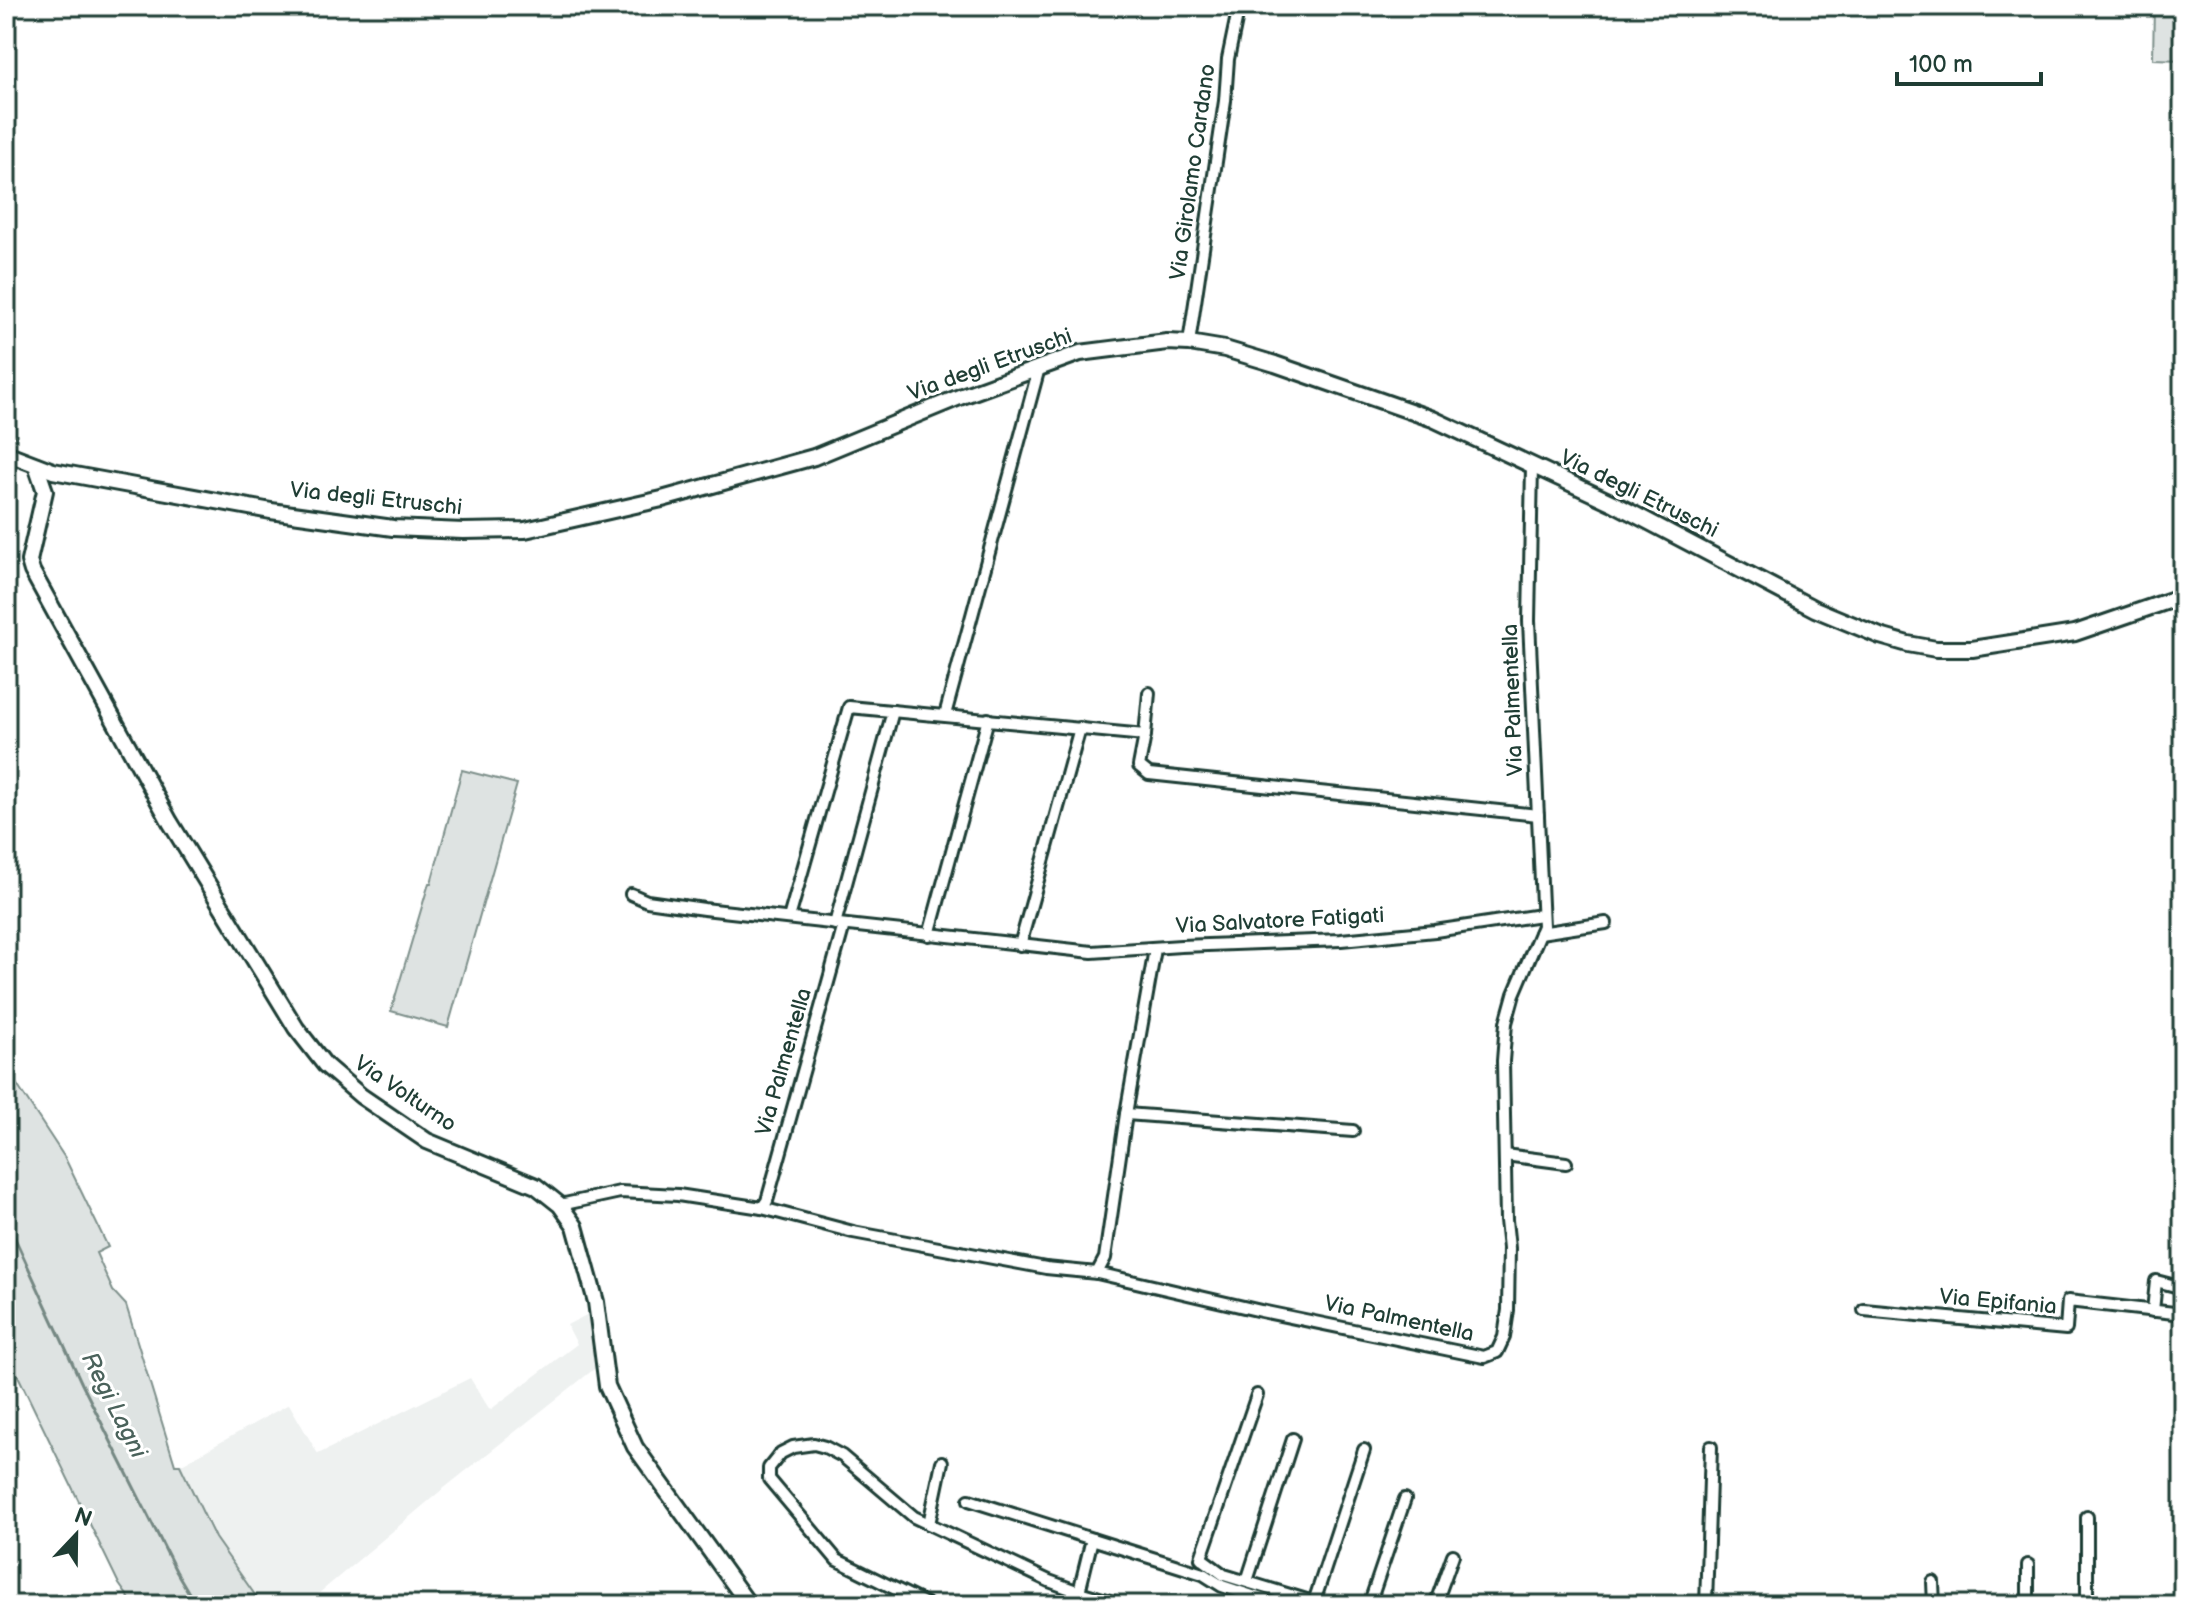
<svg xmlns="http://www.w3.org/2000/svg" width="2189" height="1611" font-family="'Balsamiq Sans',sans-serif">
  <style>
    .built { fill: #eef1f0 }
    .green { fill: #dee3e2; stroke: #7e908b; stroke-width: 2 }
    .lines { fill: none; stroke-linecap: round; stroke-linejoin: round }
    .stream { stroke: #758883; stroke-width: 3 }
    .street-casing { stroke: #1f3d34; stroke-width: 16 }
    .secondary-casing { stroke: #1f3d34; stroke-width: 20 }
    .street { stroke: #fff; stroke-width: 10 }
    .secondary { stroke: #fff; stroke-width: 14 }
    .labels { text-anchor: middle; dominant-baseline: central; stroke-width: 6; stroke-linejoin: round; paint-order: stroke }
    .street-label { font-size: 22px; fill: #1f3d34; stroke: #fff }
    .water-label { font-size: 24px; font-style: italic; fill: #4a625b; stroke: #fff }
  </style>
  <rect width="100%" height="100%" fill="#fff"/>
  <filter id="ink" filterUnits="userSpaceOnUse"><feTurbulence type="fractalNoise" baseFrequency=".0125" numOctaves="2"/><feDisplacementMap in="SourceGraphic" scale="16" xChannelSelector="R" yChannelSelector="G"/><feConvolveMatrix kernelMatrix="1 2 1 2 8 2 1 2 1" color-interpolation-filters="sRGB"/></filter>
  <g filter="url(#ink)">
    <!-- built -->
    <polygon class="built" points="592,1312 598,1366 438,1493 305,1605 262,1605 215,1538 180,1465 289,1404 318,1454 470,1378 490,1410 577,1344 567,1325"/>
    <!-- green -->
    <g class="green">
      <polygon points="2154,6 2183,6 2183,60 2153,59"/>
      <polygon points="462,770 517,784 448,1027 391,1011 429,883 431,883"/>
      <polygon points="6,1068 65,1158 108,1247 96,1253 113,1291 126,1305 175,1465 180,1465 215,1538 262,1605 134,1605 119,1584 6,1351"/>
    </g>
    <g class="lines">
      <!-- stream -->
      <polyline class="stream" points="6,1219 82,1384 176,1571 196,1605"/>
      <defs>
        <g id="street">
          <polyline points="1189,343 1225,101 1228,59 1239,6"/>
          <polyline points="6,450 9,395"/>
          <polyline points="945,715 1039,368"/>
          <polyline points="1145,735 1149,693"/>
          <polyline points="631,894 647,901 704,909 1092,952 1181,946 1341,940 1435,931 1541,915"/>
          <polyline points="789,918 849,707 1145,735 1139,766 1149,774 1538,815"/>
          <polyline points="835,924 893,711"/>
          <polyline points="1540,933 1606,923"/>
          <polyline points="929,935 988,719"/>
          <polyline points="1020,945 1080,728"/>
          <polyline points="1126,1114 1353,1131"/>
          <polyline points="1505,1155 1566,1163"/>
          <polyline points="560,1205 620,1192 678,1195 762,1208 853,1232 1046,1268 1097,1273 1261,1311 1484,1357 1497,1352 1504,1337 1508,1310 1509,1248 1506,1220 1503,1061 1506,1023 1514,994 1543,926 1529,621 1532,466"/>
          <polyline points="762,1208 767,1201 844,925"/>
          <polyline points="1097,1273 1105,1258 1126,1114 1155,949"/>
          <polyline points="1864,1310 2066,1329 2068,1301 2183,1314"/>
          <polyline points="2153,1311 2156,1281 2183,1288"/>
          <polyline points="1257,1395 1201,1558 1224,1575 1323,1605"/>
          <polyline points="969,1500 1092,1539"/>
          <polyline points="2087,1517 2087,1605"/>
          <polyline points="929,1524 942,1462"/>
          <polyline points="2028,1565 2028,1605"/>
          <polyline points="1247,1581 1293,1439"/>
          <polyline points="1933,1582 1934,1605"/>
          <polyline points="1079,1592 1123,1605"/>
          <polyline points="1314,1602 1364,1450"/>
          <polyline points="928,1605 837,1560 769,1479 769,1468 781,1453 793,1447 814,1444 825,1447 842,1456 914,1517 1049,1581 1079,1592 1092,1539 1203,1574 1222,1586 1280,1605"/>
          <polyline points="1369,1605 1405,1499"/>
          <polyline points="1435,1605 1453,1555"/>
          <polyline points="1706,1605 1711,1447"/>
        </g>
        <g id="secondary">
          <polyline points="6,453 53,471 271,511 393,528 463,531 525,530 662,499 814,457 962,396 1080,353 1167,342 1189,343 1225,349 1275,364 1433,419 1615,504 1815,609 1880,636 1908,644 1936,649 1972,649 2075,633 2183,596"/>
          <polyline points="36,465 45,491 29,561 32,571 170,822 296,1028 325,1065 361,1096 427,1141 536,1186 560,1205 575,1226 596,1302 607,1386 635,1447 749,1605"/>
        </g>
      </defs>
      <!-- street casing -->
      <use href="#street" class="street-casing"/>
      <!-- secondary casing -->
      <use href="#secondary" class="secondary-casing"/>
      <!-- street -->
      <use href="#street" class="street"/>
      <!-- secondary -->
      <use href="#secondary" class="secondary"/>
    </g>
  </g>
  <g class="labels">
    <!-- street labels -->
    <g class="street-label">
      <text transform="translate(1193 172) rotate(-82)">Via Girolamo Cardano</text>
      <text transform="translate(990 365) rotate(-20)">Via degli Etruschi</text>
      <text transform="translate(1639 494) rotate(26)">Via degli Etruschi</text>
      <text transform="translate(376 499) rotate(6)">Via degli Etruschi</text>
      <text transform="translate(1513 700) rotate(-92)">Via Palmentella</text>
      <text transform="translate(1280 921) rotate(-3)">Via Salvatore Fatigati</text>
      <text transform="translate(784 1062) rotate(-74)">Via Palmentella</text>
      <text transform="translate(405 1094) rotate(34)">Via Volturno</text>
      <text transform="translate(1998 1302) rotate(5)">Via Epifania</text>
      <text transform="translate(1399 1319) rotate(12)">Via Palmentella</text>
    </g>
    <!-- water labels -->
    <g class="water-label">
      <text transform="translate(114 1405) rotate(63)">Regi Lagni</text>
    </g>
  </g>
  <!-- margin -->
  <rect width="2189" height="1611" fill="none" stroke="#fff" stroke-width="32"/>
  <rect x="16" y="16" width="2157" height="1579" fill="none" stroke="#1f3d34" stroke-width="3" filter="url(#ink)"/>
  <!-- north arrow -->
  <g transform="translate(76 1535) rotate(22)" stroke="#ffffff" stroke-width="6" paint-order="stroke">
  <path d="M0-6L14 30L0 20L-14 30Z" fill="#1f3d34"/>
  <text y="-12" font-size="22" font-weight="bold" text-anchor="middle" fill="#1f3d34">N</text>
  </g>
  <!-- scale -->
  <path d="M1897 72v12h144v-12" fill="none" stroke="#1f3d34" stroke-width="4"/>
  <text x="1909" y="72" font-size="24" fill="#1f3d34" stroke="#ffffff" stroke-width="6" paint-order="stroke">100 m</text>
</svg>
